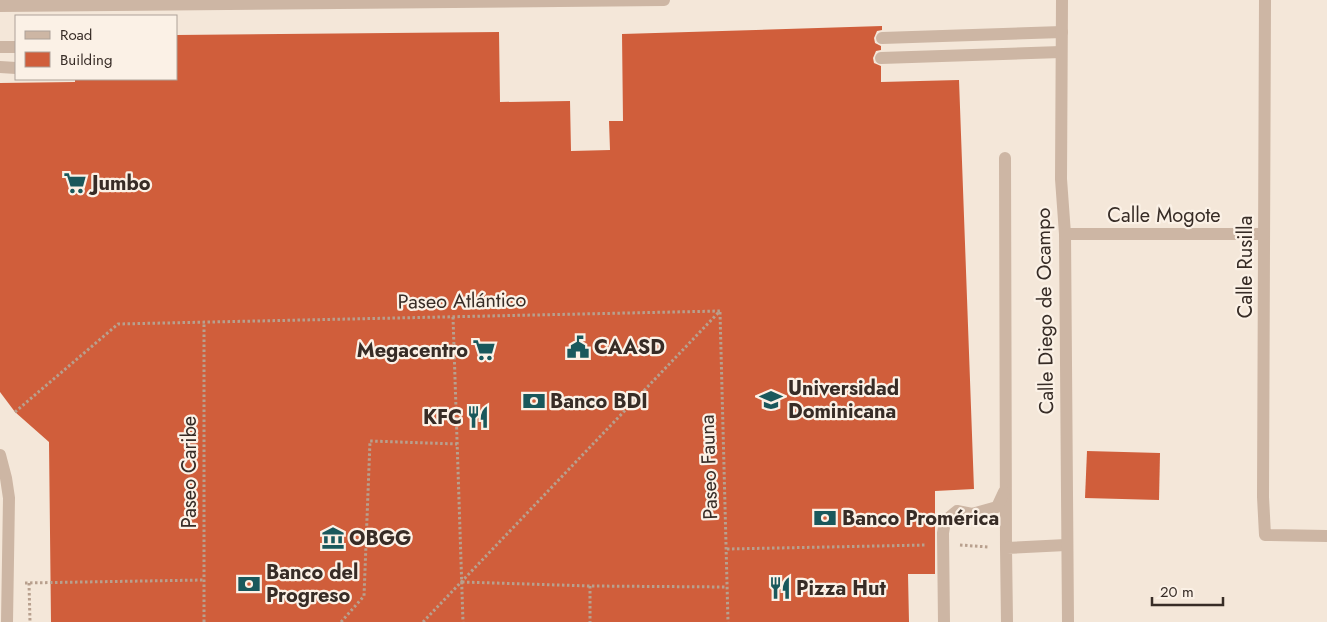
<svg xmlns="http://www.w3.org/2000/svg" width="1327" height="622" font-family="Jost,sans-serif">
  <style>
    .building { fill: #d05e3b }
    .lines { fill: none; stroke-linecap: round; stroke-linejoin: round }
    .path { stroke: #b8a08e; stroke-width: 3; stroke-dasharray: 2.5 2.5; stroke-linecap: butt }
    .service { stroke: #cdb6a4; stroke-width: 12 }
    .minor { stroke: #cdb6a4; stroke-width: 12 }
    .labels { text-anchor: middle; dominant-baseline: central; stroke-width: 4.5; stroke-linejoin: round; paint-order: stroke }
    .poi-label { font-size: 20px; font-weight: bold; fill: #372c26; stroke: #fbf1e6; text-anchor: start }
    .street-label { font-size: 20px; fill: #372c26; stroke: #fbf1e6 }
  </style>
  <rect width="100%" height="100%" fill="#f4e7d9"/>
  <!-- building -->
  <g class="building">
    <polygon points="882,26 882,30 877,31 874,38 875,43 881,46 881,50 876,51 873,58 874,63 881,66 881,82 959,80 974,489 935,491 935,574 908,574 909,622 51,622 49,442 15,412 0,392 0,83 75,82 75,79 176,79 176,35 499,32 500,102 570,101 571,151 610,150 609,121 623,121 622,34"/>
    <polygon points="1087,451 1160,453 1159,500 1085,498"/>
  </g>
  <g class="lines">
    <!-- path -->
    <g class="path">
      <polyline points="720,312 728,622"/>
      <polyline points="453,317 463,622"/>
      <polyline points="15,412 118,324 720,311"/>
      <polyline points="960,545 988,547"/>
      <polyline points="727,549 926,545"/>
      <polyline points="462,582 590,586 727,587"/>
      <polyline points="25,583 204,580"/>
      <polyline points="29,583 30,622"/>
      <polyline points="590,586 590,622"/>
      <polyline points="204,622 204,322"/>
      <polyline points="341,622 364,596 370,441 457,444"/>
      <polyline points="423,622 719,312"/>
    </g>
    <!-- service -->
    <g class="service">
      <polyline points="0,6 664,0"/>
      <polyline points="882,38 1062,32"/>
      <polyline points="0,47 16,47"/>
      <polyline points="881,58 1061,52"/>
      <polyline points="0,67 16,68"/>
      <polyline points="1005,158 1006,548"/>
      <polyline points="0,455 6,478 9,498 7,622"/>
      <polyline points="944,622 943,533 945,521 957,511 972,514 997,507 1004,492"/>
      <polyline points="1007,622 1006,548 1066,545"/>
    </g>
    <!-- minor -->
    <g class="minor">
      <polyline points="1062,0 1061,179 1065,234 1068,622"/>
      <polyline points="1265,0 1263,497 1265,535 1327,536"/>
      <polyline points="1065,234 1264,234"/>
    </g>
  </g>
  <!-- icons -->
  <defs>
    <symbol id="supermarket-bare" viewBox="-9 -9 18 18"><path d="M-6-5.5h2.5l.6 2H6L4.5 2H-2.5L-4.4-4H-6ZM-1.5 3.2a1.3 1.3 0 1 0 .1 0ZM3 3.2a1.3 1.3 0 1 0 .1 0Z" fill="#19585c" stroke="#fbf1e6" stroke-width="2.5" paint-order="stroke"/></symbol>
    <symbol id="civic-bare" viewBox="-9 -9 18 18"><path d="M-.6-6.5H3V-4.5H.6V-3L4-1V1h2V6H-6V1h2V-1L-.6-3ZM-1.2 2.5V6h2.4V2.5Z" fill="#19585c" stroke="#fbf1e6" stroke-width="2.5" paint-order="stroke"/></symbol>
    <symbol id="university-bare" viewBox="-9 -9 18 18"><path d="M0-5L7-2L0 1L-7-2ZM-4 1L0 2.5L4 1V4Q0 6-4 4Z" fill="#19585c" stroke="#fbf1e6" stroke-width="2.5" paint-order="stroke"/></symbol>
    <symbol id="bank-bare" viewBox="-9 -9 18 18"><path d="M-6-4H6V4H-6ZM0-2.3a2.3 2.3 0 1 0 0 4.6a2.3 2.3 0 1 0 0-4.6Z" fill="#19585c" stroke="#fbf1e6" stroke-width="2.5" paint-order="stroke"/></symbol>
    <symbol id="restaurant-bare" viewBox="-9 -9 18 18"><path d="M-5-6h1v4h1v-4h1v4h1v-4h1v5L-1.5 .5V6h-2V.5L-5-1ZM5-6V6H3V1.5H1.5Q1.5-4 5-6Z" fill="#19585c" stroke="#fbf1e6" stroke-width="2.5" paint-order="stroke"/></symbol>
    <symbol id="museum-bare" viewBox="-9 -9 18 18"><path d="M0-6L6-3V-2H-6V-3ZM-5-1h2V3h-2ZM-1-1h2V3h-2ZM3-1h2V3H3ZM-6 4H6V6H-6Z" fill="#19585c" stroke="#fbf1e6" stroke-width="2.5" paint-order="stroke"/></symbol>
  </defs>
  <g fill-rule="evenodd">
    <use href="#supermarket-bare" x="59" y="167" width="32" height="32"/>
    <use href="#civic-bare" x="562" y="331" width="32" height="32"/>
    <use href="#supermarket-bare" x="468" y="334" width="32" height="32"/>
    <use href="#university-bare" x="755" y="384" width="32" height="32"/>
    <use href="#bank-bare" x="518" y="385" width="32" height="32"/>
    <use href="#restaurant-bare" x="462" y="401" width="32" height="32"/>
    <use href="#bank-bare" x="809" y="502" width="32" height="32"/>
    <use href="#museum-bare" x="317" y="522" width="32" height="32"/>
    <use href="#bank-bare" x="233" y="568" width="32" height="32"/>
    <use href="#restaurant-bare" x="764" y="572" width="32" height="32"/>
  </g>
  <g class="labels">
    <!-- poi labels -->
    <g class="poi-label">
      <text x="92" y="183">Jumbo</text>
      <text x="594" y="347">CAASD</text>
      <text x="468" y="350" text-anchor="end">Megacentro</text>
      <text x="788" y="388">Universidad<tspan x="788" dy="23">Dominicana</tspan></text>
      <text x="550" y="401">Banco BDI</text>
      <text x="462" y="417" text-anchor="end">KFC</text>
      <text x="842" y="518">Banco Promérica</text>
      <text x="349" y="538">OBGG</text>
      <text x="266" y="572">Banco del<tspan x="266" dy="23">Progreso</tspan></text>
      <text x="796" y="588">Pizza Hut</text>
    </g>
    <!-- street labels -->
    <g class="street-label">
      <text x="1164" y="215">Calle Mogote</text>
      <text transform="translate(1245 267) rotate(-90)">Calle Rusilla</text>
      <text transform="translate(462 301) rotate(-1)">Paseo Atlántico</text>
      <text transform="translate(1045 311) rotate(-91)">Calle Diego de Ocampo</text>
      <text transform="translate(709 467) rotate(-92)">Paseo Fauna</text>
      <text transform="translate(189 472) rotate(-90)">Paseo Caribe</text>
    </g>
  </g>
  <!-- legend -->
  <rect x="15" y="15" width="162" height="65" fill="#fbf1e6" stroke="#ada299"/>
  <rect x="25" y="31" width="25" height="8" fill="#cdb6a4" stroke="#ada299"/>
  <text x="60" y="40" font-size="15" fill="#372c26">Road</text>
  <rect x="25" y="52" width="25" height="15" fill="#d05e3b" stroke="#ada299"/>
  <text x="60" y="65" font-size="15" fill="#372c26">Building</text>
  <!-- scale -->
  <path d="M1152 597v8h71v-8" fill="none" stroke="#372c26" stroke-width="2.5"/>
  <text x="1160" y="597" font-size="15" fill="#372c26" stroke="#fbf1e6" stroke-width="4" paint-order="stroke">20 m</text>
</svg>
